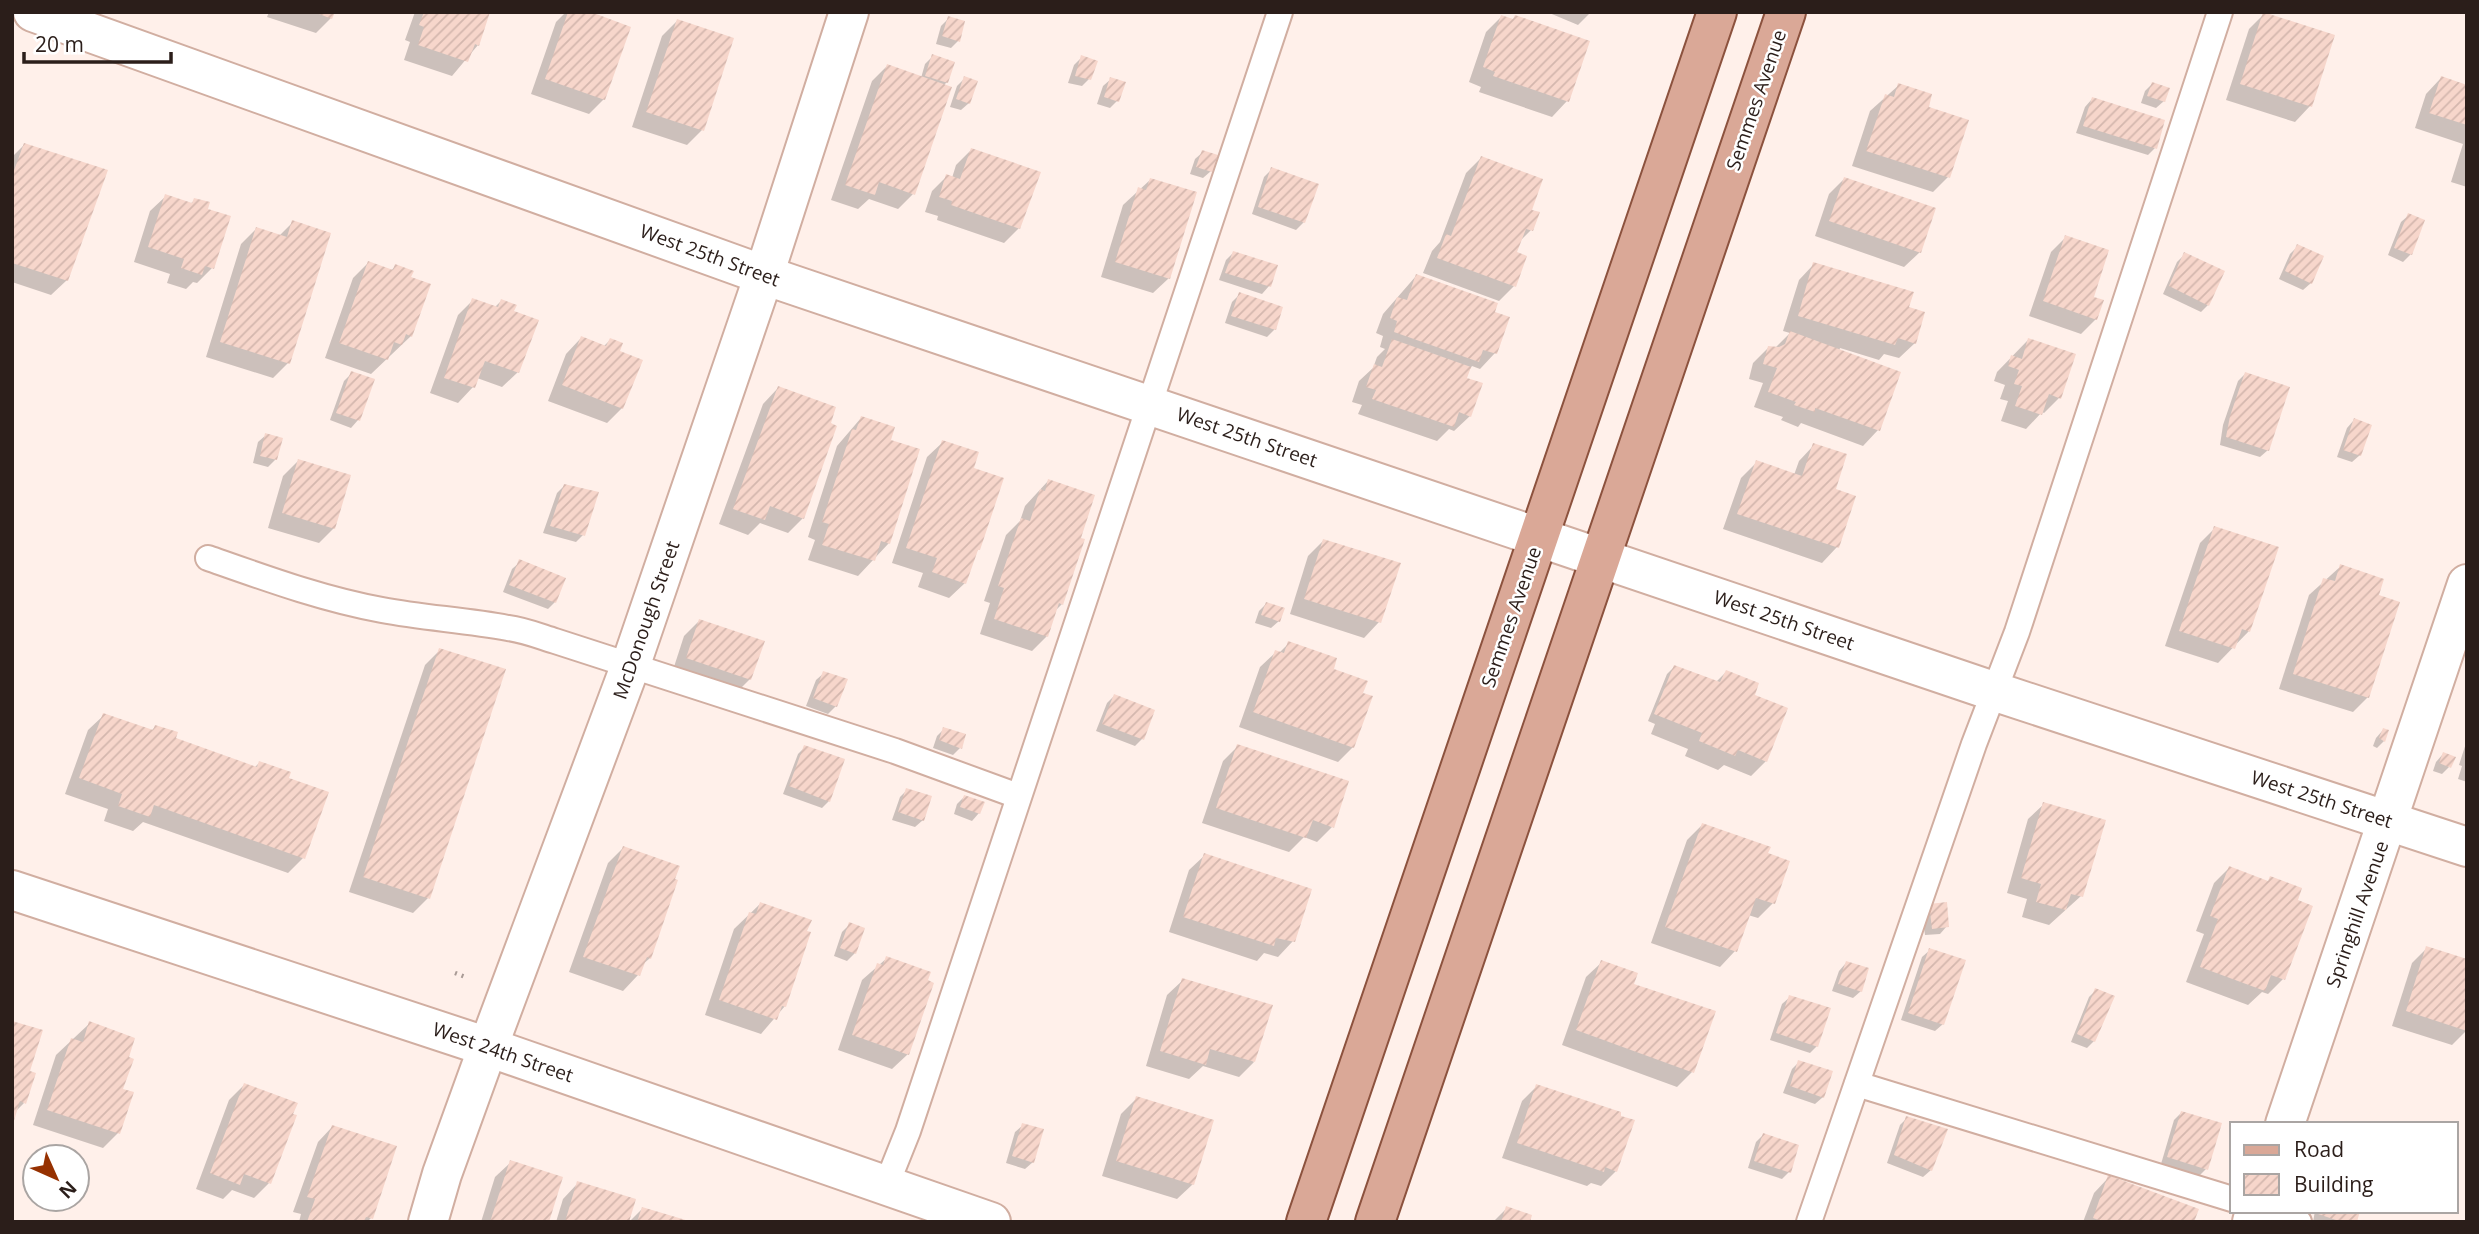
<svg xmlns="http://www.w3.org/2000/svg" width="2479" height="1234" font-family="'Open Sans',sans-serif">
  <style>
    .shadow { fill: #0003 }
    .building { fill: url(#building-hatch) }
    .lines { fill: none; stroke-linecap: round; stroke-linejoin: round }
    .service-casing { stroke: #d1aea1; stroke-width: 28 }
    .minor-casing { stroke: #d1aea1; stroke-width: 42 }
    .primary-casing { stroke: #8c523e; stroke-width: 42 }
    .path { stroke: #a99b96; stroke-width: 4.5; stroke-dasharray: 2 5; stroke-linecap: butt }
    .service { stroke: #fff; stroke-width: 24 }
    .minor { stroke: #fff; stroke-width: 38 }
    .primary { stroke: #daa897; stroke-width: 38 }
    .labels { text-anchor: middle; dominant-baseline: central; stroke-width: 5; stroke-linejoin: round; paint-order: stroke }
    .street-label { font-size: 19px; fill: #2b1e1a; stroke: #fff }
  </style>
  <defs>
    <pattern id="building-hatch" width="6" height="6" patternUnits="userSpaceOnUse" patternTransform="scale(1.75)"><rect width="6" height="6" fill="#f7d6cb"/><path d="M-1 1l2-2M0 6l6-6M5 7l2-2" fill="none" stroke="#d4b7ae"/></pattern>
  </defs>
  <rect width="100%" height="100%" fill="#fff0ea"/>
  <!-- shadow -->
  <g class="shadow">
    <polygon points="269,12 333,12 331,18 316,33 267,17"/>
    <polygon points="415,12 488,12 478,45 452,76 404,60 410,42 405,40"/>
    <polygon points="566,12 585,12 604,99 589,114 531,94 556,22"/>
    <polygon points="1547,12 1591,12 1578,25"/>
    <polygon points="2264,14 2310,106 2295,122 2226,100 2249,29"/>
    <polygon points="1501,17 1511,21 1515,17 1567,101 1552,117 1479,92 1481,87 1469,82 1486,32"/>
    <polygon points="949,18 958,41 951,48 936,44 941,26"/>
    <polygon points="677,21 702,130 687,145 632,127 662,36"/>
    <polygon points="933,56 947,82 943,86 913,194 898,209 869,199 858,209 831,200 872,81 887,66 921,78 925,64"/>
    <polygon points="1082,57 1089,79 1082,86 1068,83 1074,65"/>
    <polygon points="965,78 969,103 961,110 950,107 957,86"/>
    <polygon points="2441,78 2467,87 2467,187 2451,182 2463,144 2415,128 2426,94"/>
    <polygon points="1111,79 1117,101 1110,108 1097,104 1103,86"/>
    <polygon points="2152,84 2164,101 2156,108 2141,103 2145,91"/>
    <polygon points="1899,85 1927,108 1948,177 1933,192 1852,166 1870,111"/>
    <polygon points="2092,99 2155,148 2148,155 2076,133 2085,107"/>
    <polygon points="24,145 67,280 51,295 12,282 12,157"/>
    <polygon points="971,150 1019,228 1004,243 937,220 938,216 925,212 932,191 947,176 952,178 956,165"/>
    <polygon points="1203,152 1211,171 1203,178 1190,174 1195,159"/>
    <polygon points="1481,158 1530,211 1531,230 1520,241 1515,253 1514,286 1499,301 1423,273 1432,251 1440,242 1466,173"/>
    <polygon points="1272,169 1304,222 1296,230 1252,214 1264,177"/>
    <polygon points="1844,179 1920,252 1904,267 1815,236 1829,194"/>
    <polygon points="1150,180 1169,278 1153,293 1101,277 1123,205"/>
    <polygon points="166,196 190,204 195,200 206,210 212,268 197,283 193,282 186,289 167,283 170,274 134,262 150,211"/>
    <polygon points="2409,215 2411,254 2403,262 2388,255 2401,222"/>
    <polygon points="293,222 288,363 273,378 206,357 241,244 256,229 279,236"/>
    <polygon points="2066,237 2092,298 2096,319 2081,334 2029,316 2051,252"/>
    <polygon points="2298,246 2311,283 2303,290 2279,279 2290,254"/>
    <polygon points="1233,253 1269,286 1262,294 1219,280 1226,260"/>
    <polygon points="2185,254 2208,305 2201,312 2163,294 2177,262"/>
    <polygon points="368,263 391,271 395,266 409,278 411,336 371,374 325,358 353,278"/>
    <polygon points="1814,264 1907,308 1915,343 1899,358 1884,354 1879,360 1840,348 1839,351 1899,373 1878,430 1863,446 1801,423 1798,427 1781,420 1783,417 1754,407 1763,383 1749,379 1753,363 1768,348 1775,348 1790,333 1783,331 1799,280"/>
    <polygon points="1416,276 1493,313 1495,353 1480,369 1472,366 1464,379 1470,416 1454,431 1449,429 1437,441 1358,414 1362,405 1352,402 1359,381 1373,368 1377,357 1385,349 1380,347 1383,336 1376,333 1383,314"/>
    <polygon points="1240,294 1275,329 1267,337 1225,323 1232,302"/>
    <polygon points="473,300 495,307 501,301 512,312 518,372 502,387 477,378 473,387 458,403 430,393 458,315"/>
    <polygon points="581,338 603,347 610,340 618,352 622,408 607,423 548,401 566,354"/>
    <polygon points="2028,340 2059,398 2044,413 2042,412 2026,429 2001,421 2008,401 2000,399 2005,385 1994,381 1997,372"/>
    <polygon points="352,373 358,420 351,428 330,420 344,381"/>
    <polygon points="2245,374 2268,450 2260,457 2220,445 2223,425 2238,381"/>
    <polygon points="778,388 803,518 788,533 760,523 748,535 719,524 763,404"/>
    <polygon points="861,418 889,441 889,543 858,576 808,560 815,540 808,537 837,446"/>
    <polygon points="2354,420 2360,455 2352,462 2337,457 2347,428"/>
    <polygon points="266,435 275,460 268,467 253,463 258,442"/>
    <polygon points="943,442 972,469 979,549 974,554 965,583 949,598 918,587 923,573 892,563 927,457"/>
    <polygon points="1814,445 1833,490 1854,497 1837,547 1822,563 1723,529 1741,478 1757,462 1794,475 1799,461"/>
    <polygon points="298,461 334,528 319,543 268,528 283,476"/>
    <polygon points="1048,481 1062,604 1055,611 1047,636 1032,651 980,634 990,603 984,601 1006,535 1020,521 1025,506"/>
    <polygon points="564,486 583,535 576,542 543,533 557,493"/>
    <polygon points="2215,528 2249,631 2218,663 2165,646 2200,543"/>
    <polygon points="1323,541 1379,622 1364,638 1290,614 1308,556"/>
    <polygon points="520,562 555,602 548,609 503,592 512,569"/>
    <polygon points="2341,566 2376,596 2368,697 2353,712 2279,689 2309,595"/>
    <polygon points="1266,604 1279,621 1271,628 1255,623 1259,611"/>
    <polygon points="699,621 750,679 734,695 672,673 684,636"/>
    <polygon points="1289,643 1331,670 1361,694 1353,747 1338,762 1239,727 1260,667 1276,652 1279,653"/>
    <polygon points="440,650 428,898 413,913 349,892 425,665"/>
    <polygon points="1674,667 1716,682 1726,672 1752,696 1766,761 1751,776 1724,765 1718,770 1685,756 1688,749 1651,734 1655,724 1648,721 1667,674"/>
    <polygon points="824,673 836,706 828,714 806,706 816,680"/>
    <polygon points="1114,696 1142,739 1135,746 1096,731 1107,703"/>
    <polygon points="104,715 151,731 155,727 174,739 254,768 259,763 287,779 303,858 288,873 143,822 133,831 104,821 108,809 65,794 88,730"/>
    <polygon points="944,729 960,748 953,755 933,748 937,736"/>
    <polygon points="2383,730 2384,741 2377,748 2373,746 2376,738"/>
    <polygon points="2467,740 2467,782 2458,779 2462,766 2459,765"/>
    <polygon points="1238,746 1332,827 1317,842 1304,837 1289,852 1202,823 1223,761"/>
    <polygon points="805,747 829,801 822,808 783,794 798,754"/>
    <polygon points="2443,754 2449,767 2442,774 2433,771 2436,762"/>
    <polygon points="907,790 923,820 915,827 892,820 900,797"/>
    <polygon points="964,797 979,813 972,821 954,814 957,804"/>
    <polygon points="2044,804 2081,896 2049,925 2022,917 2027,899 2007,893 2028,819"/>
    <polygon points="1702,825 1766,854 1773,903 1758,918 1748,915 1735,951 1720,967 1651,943 1687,840"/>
    <polygon points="623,848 650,958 641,966 638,975 623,991 569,972 608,863"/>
    <polygon points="1205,855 1293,941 1278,957 1264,953 1257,961 1169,932 1189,870"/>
    <polygon points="2229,868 2295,901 2283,979 2268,994 2262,992 2248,1005 2186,982 2204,934 2196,931 2214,883"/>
    <polygon points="760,904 785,1006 761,1034 705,1015 734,929"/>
    <polygon points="1930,906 1947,926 1940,934 1925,935 1922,913"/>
    <polygon points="850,924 855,953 847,961 834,956 842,932"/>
    <polygon points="2427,948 2467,1030 2452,1045 2392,1026 2412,963"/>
    <polygon points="1930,950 1943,1024 1935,1031 1901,1020 1922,957"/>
    <polygon points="887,958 908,1054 892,1069 838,1050 862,980"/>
    <polygon points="1602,962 1632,985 1692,1072 1677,1087 1562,1045 1586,977"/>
    <polygon points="1846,963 1861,991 1853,998 1832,991 1839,971"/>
    <polygon points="1183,980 1254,1062 1239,1077 1203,1066 1189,1079 1146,1066 1167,995"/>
    <polygon points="2096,990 2094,1041 2087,1048 2071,1042 2089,997"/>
    <polygon points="1790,997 1817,1046 1810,1053 1770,1040 1782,1004"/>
    <polygon points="12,1023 28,1072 24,1103 15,1112 12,1120"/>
    <polygon points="90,1023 121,1090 118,1133 103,1148 33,1125 56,1055"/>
    <polygon points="1799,1062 1823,1097 1815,1104 1783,1093 1792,1069"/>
    <polygon points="244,1085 269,1183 254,1198 232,1190 223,1199 196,1189 229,1100"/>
    <polygon points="1537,1086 1619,1117 1616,1171 1601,1186 1591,1183 1587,1186 1502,1158 1522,1101"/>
    <polygon points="1137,1098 1193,1184 1177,1199 1102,1176 1121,1114"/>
    <polygon points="2181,1113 2206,1169 2199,1176 2161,1164 2174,1120"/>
    <polygon points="1907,1118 1931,1170 1923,1177 1887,1163 1900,1125"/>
    <polygon points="1023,1125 1033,1162 1025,1169 1006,1163 1015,1132"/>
    <polygon points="333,1126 371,1218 367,1222 299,1222 301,1214 293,1212 318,1142"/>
    <polygon points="1763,1135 1789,1172 1782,1179 1748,1168 1756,1142"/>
    <polygon points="511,1162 547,1222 481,1222 495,1177"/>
    <polygon points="2109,1177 2192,1222 2083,1222 2094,1193"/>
    <polygon points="578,1183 627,1222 556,1222 563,1199"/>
    <polygon points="1507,1208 1528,1222 1493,1222"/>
    <polygon points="642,1209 686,1222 629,1222"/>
    <polygon points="2315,1211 2358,1211 2355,1222 2313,1222"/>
  </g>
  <!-- building -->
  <g class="building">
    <polygon points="314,12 335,12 332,19"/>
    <polygon points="424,12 490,12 479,46 475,44 468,62 418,45 424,27 419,25"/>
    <polygon points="568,12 591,12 631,27 605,100 545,79"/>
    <polygon points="2263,12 2335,35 2312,107 2240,84"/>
    <polygon points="1501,15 1513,19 1515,15 1590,41 1569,102 1493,76 1495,72 1483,67"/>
    <polygon points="948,16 965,21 960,42 942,36"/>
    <polygon points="677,19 734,38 704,131 646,112"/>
    <polygon points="932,54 955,62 948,83 925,76"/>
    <polygon points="1081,55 1098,61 1091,80 1075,76"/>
    <polygon points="887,64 952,87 915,195 879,182 875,195 845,185"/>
    <polygon points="964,76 978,81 970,104 956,99"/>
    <polygon points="2441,76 2467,85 2467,125 2429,113"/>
    <polygon points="1110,77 1126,82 1119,102 1104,97"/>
    <polygon points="2152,82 2170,88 2165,102 2147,96"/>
    <polygon points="1898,83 1932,94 1929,107 1969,120 1950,178 1866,151 1885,94 1894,97"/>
    <polygon points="2092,97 2165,120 2157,149 2083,126"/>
    <polygon points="24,143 108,170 68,281 12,263 12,176"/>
    <polygon points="971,148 1041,172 1020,229 951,205 952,201 939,197 946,174 960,179"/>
    <polygon points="1202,150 1218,155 1212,172 1196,167"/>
    <polygon points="1481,156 1543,179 1532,210 1540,212 1533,231 1526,229 1517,252 1527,256 1516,287 1437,258 1446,234 1451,236"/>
    <polygon points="1271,167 1319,184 1305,223 1258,207"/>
    <polygon points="1844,177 1936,208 1921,253 1829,221"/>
    <polygon points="1150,178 1197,192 1170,279 1115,262 1138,187 1146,190"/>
    <polygon points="165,194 192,203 194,198 210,202 208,209 231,216 214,269 205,266 202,275 181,268 184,259 148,247"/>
    <polygon points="2408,213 2425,220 2412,255 2394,248"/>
    <polygon points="292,220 331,233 290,364 220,342 256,227 287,237"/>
    <polygon points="2065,235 2109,250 2094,297 2104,300 2097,320 2043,301"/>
    <polygon points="2297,244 2324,256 2312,284 2285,271"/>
    <polygon points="1233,251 1278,265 1271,287 1225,273"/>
    <polygon points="2184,252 2225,271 2209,306 2169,286"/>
    <polygon points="368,261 393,270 395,264 414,271 411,277 431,284 412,337 406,334 402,345 394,342 388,360 339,343"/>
    <polygon points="1813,262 1914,292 1909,307 1925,312 1916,344 1898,338 1895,345 1798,316"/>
    <polygon points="1416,274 1498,303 1495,312 1510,317 1497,354 1483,350 1479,362 1394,332 1397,321 1390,318 1397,297 1407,300"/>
    <polygon points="1239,292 1283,307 1276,330 1231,316"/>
    <polygon points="472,298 498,307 501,299 517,305 514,311 539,320 519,373 485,361 475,388 444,378"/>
    <polygon points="1790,331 1901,372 1880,431 1815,408 1815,412 1794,405 1796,402 1768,392 1777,368 1763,364 1768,346 1779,347 1785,344"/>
    <polygon points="581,336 606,346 610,338 623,343 620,351 643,360 623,409 562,385"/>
    <polygon points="2028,338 2076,354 2061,399 2049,394 2042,415 2015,406 2022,386 2014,384 2019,370 2008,366 2011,355 2022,359"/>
    <polygon points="1392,339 1471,367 1467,378 1483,383 1471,417 1459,412 1454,427 1372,399 1376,390 1366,387 1374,364 1382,367"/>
    <polygon points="351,371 375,379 360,421 336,413"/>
    <polygon points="2245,372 2290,387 2269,451 2226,437 2230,416"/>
    <polygon points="778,386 836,407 831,423 837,426 804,519 770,506 765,520 733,509"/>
    <polygon points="861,416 895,427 891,440 920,449 890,544 881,541 875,561 822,545 829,524 822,522 852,429 856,430"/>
    <polygon points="2354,418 2372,425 2361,456 2343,450"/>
    <polygon points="265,433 283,438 277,460 260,456"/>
    <polygon points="942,440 979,452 974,468 1004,478 980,550 978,550 966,584 932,572 937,558 906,548"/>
    <polygon points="1813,443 1847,454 1836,489 1856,496 1839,548 1737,514 1756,460 1802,476"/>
    <polygon points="298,459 351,475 335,529 282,513"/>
    <polygon points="1048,479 1095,495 1081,538 1085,539 1063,605 1059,603 1048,637 994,619 1004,588 998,586 1021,518 1030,521 1040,489 1045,491"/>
    <polygon points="564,484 599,492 585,536 550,526"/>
    <polygon points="2214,526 2279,547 2250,632 2242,629 2235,649 2179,631"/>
    <polygon points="1323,539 1401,563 1381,623 1304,599"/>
    <polygon points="519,559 566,578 556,603 509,585"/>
    <polygon points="2340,564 2384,579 2379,595 2400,602 2369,698 2293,674 2323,578 2335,581"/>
    <polygon points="1266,602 1285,608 1280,622 1261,615"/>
    <polygon points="699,619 765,641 751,680 686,658"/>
    <polygon points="1288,641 1337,658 1334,669 1368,681 1363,693 1373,696 1354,748 1253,712 1275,650 1284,653"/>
    <polygon points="439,648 506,669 430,899 363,877"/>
    <polygon points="1674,665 1720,682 1726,670 1759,683 1755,695 1788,708 1767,762 1738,750 1735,756 1699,741 1702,733 1654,714"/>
    <polygon points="823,671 848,679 837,707 813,698"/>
    <polygon points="1114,694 1155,710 1144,740 1102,724"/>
    <polygon points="103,713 153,730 155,725 178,732 176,738 257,767 259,761 291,772 289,778 329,792 305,859 154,805 150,817 118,806 122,794 79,778"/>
    <polygon points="943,727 966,734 962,749 939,740"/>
    <polygon points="2383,728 2389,730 2385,742 2379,738"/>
    <polygon points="1237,744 1349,781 1334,828 1313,820 1306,838 1216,808"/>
    <polygon points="804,745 845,759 830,802 789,786"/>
    <polygon points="2443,752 2456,757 2451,768 2439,763"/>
    <polygon points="906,788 932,796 924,821 898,812"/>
    <polygon points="964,795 985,802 980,814 960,807"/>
    <polygon points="2043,802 2106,820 2083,897 2071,894 2066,910 2036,902 2041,884 2021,878"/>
    <polygon points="1702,823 1771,847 1768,853 1790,861 1775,904 1756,898 1737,952 1665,927"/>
    <polygon points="623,846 680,866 675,879 678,880 651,959 647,957 640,976 583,957"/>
    <polygon points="1204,853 1312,889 1295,942 1276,938 1274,946 1183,917"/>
    <polygon points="2229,866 2268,881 2270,876 2302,888 2298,900 2313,906 2285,980 2271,975 2265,991 2200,967 2218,919 2210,916"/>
    <polygon points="760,902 812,920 807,931 811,932 786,1007 782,1006 777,1020 719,1000 749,912 756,914"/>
    <polygon points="1947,902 1949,927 1932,929 1929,904"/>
    <polygon points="849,922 865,928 856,954 840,948"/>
    <polygon points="2426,946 2467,959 2467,1031 2406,1011"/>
    <polygon points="1929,948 1966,960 1944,1025 1908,1013"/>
    <polygon points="886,956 931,972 928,980 934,983 909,1055 852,1035 877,963 883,965"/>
    <polygon points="1601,960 1638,973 1634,984 1716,1011 1694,1073 1576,1030"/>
    <polygon points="1846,961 1869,968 1862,992 1838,984"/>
    <polygon points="1182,978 1273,1005 1255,1062 1210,1049 1206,1065 1160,1051"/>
    <polygon points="2095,988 2115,996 2095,1042 2077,1034"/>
    <polygon points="1789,995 1831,1008 1818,1047 1776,1033"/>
    <polygon points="12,1021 43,1030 30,1071 36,1073 26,1104 20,1101 13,1124"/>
    <polygon points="89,1021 135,1038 129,1057 134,1059 123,1089 134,1092 120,1134 47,1110 71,1038 83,1042"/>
    <polygon points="1798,1060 1833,1071 1824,1098 1790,1086"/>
    <polygon points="244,1083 298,1103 293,1114 297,1115 271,1184 244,1174 240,1185 210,1173"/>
    <polygon points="1536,1084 1621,1112 1621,1116 1635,1120 1617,1172 1605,1167 1604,1172 1517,1143"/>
    <polygon points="1136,1096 1214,1120 1194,1185 1116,1161"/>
    <polygon points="2181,1111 2222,1123 2208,1170 2167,1157"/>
    <polygon points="1906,1116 1948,1129 1932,1171 1894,1155"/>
    <polygon points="1022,1123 1044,1129 1034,1163 1012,1156"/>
    <polygon points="332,1125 397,1146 373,1219 366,1217 364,1222 307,1222 315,1199 307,1197"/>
    <polygon points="1763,1133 1799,1145 1791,1173 1754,1161"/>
    <polygon points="510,1160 563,1177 549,1222 490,1222"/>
    <polygon points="2108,1175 2199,1209 2194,1222 2104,1222 2093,1218"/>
    <polygon points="577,1181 636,1199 629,1222 565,1222"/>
    <polygon points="1506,1206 1532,1215 1530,1222 1501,1222"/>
    <polygon points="642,1207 689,1221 689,1222 637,1222"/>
    <polygon points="2319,1211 2360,1211 2357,1222 2342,1222 2318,1214"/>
  </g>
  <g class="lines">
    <defs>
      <g id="service">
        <path d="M208,558C265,578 322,599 382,610C424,618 466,620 508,628C524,630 539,636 555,641L895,751L1018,796"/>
        <polyline points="1857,1084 2232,1199"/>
        <polyline points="886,1186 908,1131 1280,12"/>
        <polyline points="2269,1211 2299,1222"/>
        <polyline points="1809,1222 1974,744 2017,632 2220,12"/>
      </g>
      <g id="minor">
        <polyline points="33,12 764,275 1993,691 2467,847"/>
        <polyline points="12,890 488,1047 991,1222"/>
        <polyline points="2285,1124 2467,584"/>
        <polyline points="428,1222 442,1174 488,1047 631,664 764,275 849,12"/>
        <polyline points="2252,1222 2255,1211"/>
      </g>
      <g id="primary">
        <polyline points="1306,1222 1717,12"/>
        <polyline points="1375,1222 1786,12"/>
      </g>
    </defs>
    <!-- service casing -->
    <use href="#service" class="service-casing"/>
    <!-- minor casing -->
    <use href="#minor" class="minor-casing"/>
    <!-- primary casing -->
    <use href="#primary" class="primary-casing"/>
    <!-- path -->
    <polyline class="path" points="455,973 468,978"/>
    <!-- service -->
    <use href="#service" class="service"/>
    <!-- minor -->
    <use href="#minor" class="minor"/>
    <!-- primary -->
    <use href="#primary" class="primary"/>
  </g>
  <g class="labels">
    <!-- street labels -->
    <g class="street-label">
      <text transform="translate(1756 100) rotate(-71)">Semmes Avenue</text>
      <text transform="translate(710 255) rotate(20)">West 25th Street</text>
      <text transform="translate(1247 437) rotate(19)">West 25th Street</text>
      <text transform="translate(1511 617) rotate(-71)">Semmes Avenue</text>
      <text transform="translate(646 620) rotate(-71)">McDonough Street</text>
      <text transform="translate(1784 620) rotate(19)">West 25th Street</text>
      <text transform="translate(2322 799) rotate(18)">West 25th Street</text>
      <text transform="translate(2357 914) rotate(-71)">Springhill Avenue</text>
      <text transform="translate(503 1052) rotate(19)">West 24th Street</text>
    </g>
  </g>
  <!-- border -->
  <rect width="2479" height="1234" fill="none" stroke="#2b1e1a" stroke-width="28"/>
  <!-- legend -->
  <rect x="2230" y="1122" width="228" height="91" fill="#ffffff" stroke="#aaa5a3" stroke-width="2"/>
  <rect x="2244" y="1145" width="35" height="10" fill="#daa897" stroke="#aaa5a3" stroke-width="2"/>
  <text x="2294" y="1157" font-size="21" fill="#2b1e1a">Road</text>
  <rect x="2244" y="1174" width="35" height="21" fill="url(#building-hatch)" stroke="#aaa5a3" stroke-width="2"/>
  <text x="2294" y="1192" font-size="21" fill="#2b1e1a">Building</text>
  <!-- north arrow -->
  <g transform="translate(56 1178) rotate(135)"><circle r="33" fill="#ffffff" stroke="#aaa5a3" stroke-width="2"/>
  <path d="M0-5L12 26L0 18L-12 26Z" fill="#963101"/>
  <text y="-10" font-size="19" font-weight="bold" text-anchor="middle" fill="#2b1e1a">N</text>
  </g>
  <!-- scale -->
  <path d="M24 52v10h147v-10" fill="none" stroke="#2b1e1a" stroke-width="3.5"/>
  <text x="35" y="52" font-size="21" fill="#2b1e1a" stroke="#ffffff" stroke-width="5" paint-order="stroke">20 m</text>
</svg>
